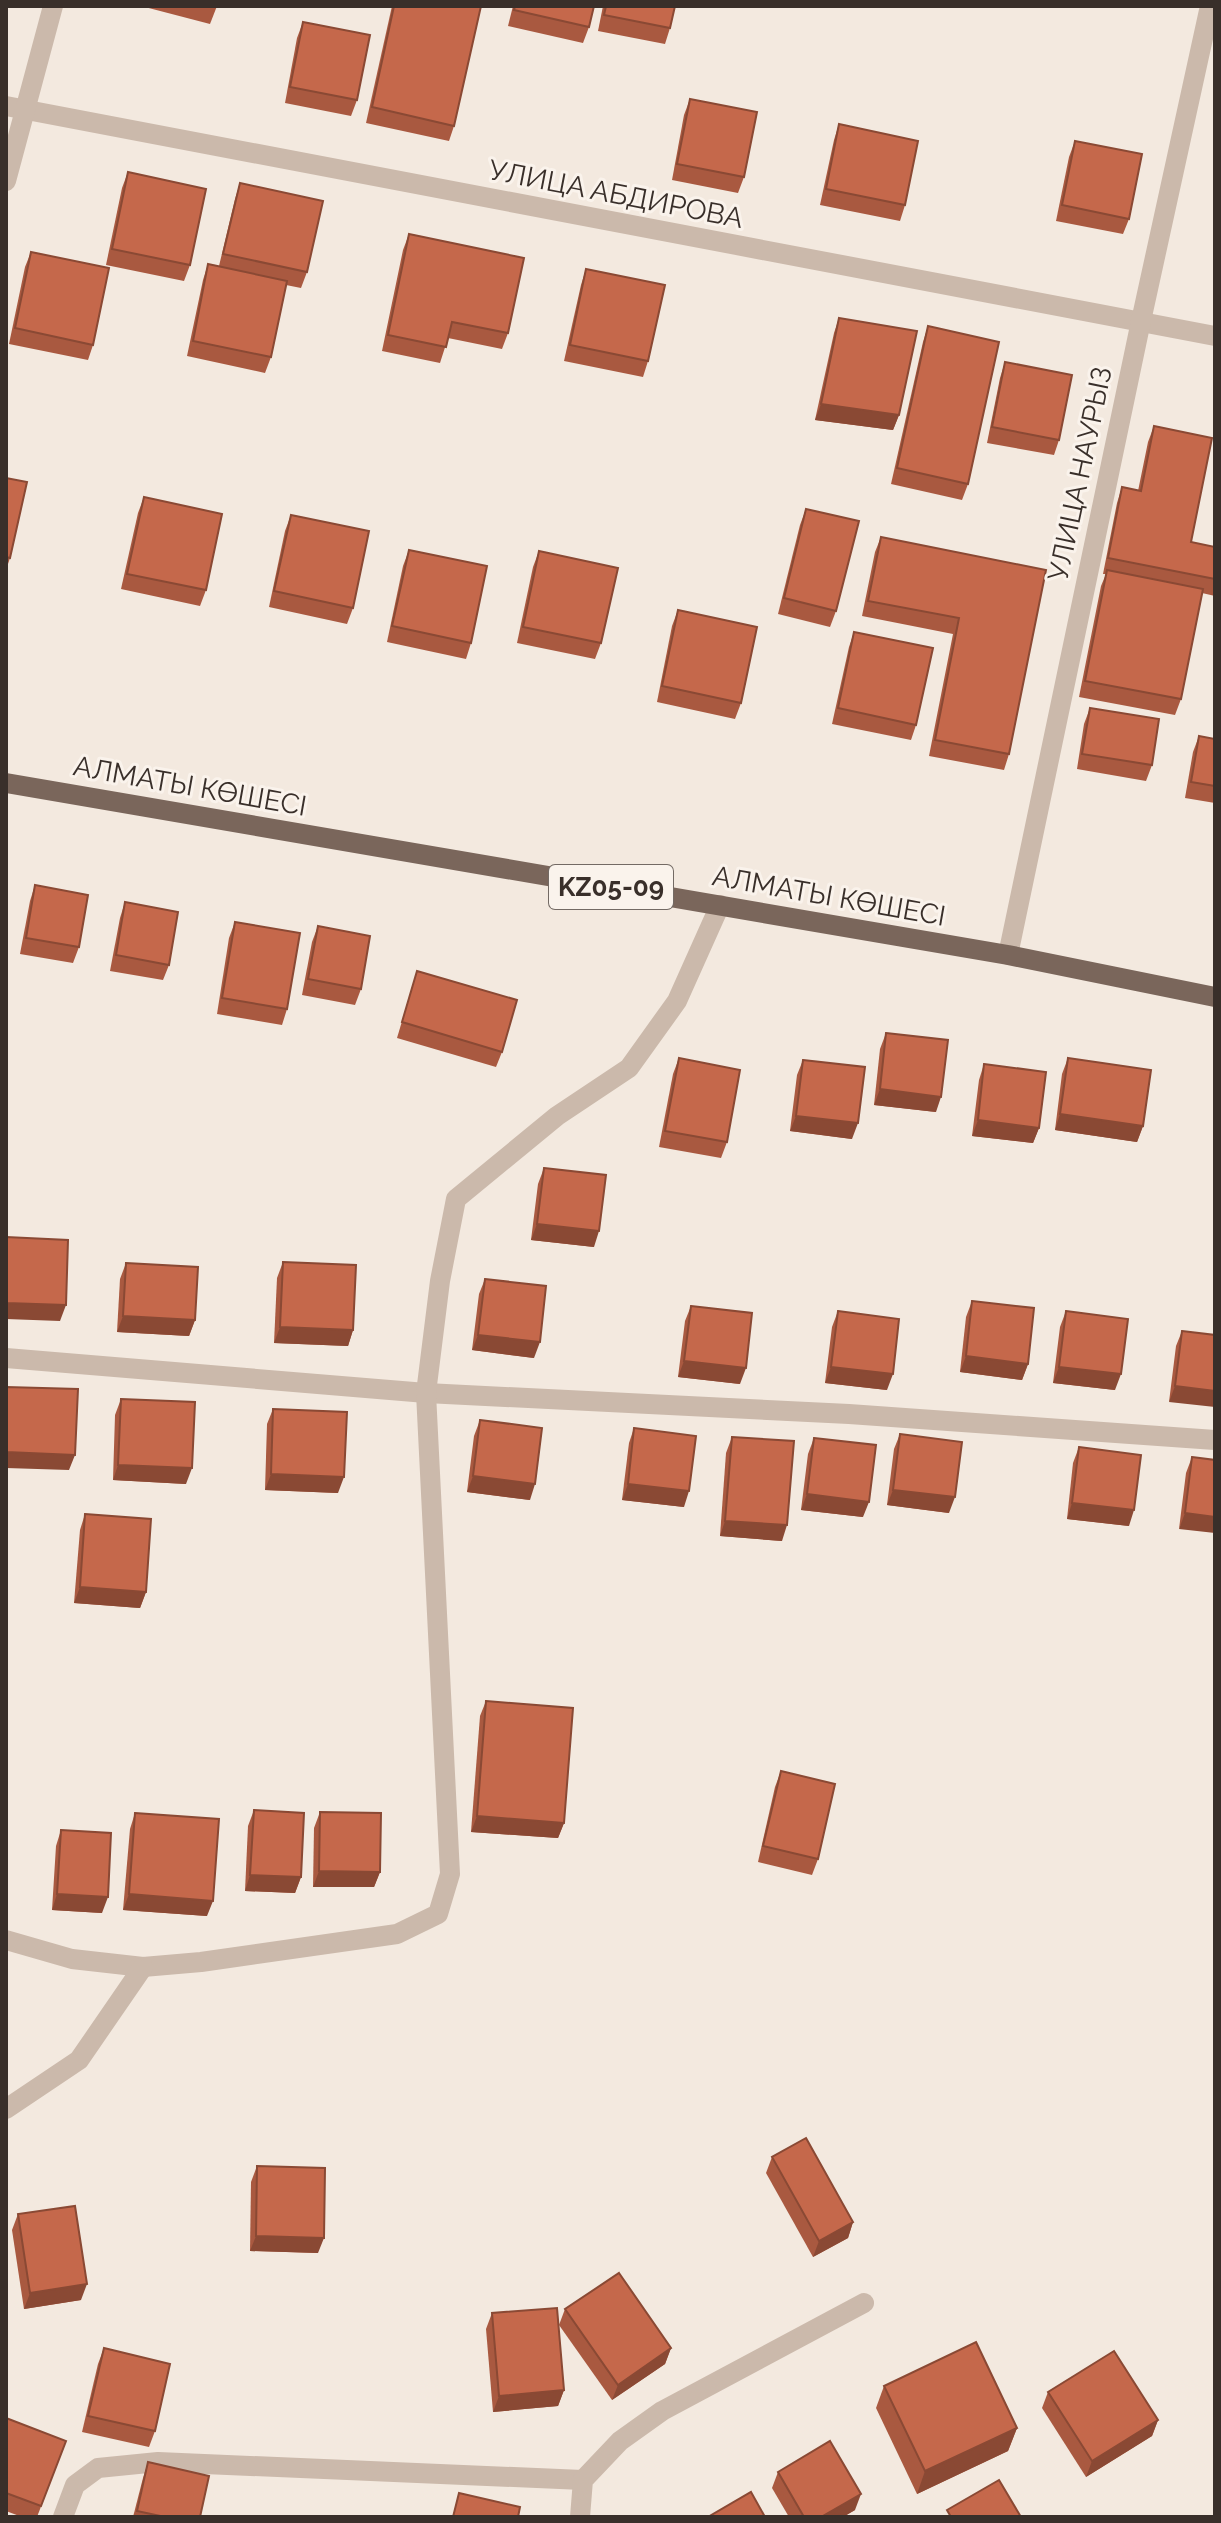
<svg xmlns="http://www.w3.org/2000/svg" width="1221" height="2523" font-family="Raleway,sans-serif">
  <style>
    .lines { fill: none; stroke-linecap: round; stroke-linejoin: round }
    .minor { stroke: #cbb9ab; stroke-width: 20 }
    .primary { stroke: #7a665b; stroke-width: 20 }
    .wall { fill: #a95940 }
    .shaded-wall { fill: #8a4934 }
    .building { fill: #c5684b; stroke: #8a4934; stroke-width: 2 }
    .labels { text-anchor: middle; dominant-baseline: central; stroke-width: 6; stroke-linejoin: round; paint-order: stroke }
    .shield { fill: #faf3ec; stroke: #736a64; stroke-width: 2 }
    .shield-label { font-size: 26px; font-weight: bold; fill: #392f2a }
    .street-label { font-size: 28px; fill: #392f2a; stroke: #faf3ec }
  </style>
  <rect width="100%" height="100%" fill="#f3e9df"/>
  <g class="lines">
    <!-- minor -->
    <g class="minor">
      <polyline points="6,106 1215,336"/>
      <polyline points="6,181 53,6"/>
      <polyline points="1008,955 1141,321 1210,6"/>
      <polyline points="6,1358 426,1393 849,1414 1215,1440"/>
      <polyline points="6,1940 72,1959 143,1967 201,1962 397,1934 438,1914 450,1874 426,1393 440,1281 456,1199 557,1116 629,1068 677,1001 720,905"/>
      <polyline points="6,2109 79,2060 143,1967"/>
      <polyline points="63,2517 75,2485 98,2468 158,2462 583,2480"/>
      <polyline points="580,2517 583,2480 620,2441 662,2411 864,2303"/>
    </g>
    <!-- primary -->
    <polyline class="primary" points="6,783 1008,955 1215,997"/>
  </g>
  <!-- wall -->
  <g class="wall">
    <polygon points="141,6 217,6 210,24"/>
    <polygon points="392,6 481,6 454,126 449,141 366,123"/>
    <polygon points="513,6 594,6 589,27 583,43 508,26"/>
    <polygon points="603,6 675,6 670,28 665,44 598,31"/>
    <polygon points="303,22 357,100 351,116 285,103 297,38"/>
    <polygon points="690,99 744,177 738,193 672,180 684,115"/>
    <polygon points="839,124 905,205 900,221 820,205 834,140"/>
    <polygon points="1075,141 1129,219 1123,234 1056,221 1069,157"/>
    <polygon points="128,172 190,265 184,281 106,265 122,188"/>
    <polygon points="240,183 307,272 301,288 286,285 271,357 265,373 187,356 203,280 208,264 219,266 235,199"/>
    <polygon points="409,234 508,333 502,349 448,338 440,363 382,351 403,250"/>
    <polygon points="31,252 93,345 88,360 9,344 25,267"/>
    <polygon points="586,269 648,361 643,377 564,361 581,285"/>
    <polygon points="839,318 899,415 893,430 815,420 834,333"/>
    <polygon points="928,326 968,484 962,500 891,484 923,342"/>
    <polygon points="1005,362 1059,440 1054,455 987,443 1000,378"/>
    <polygon points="1154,426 1191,542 1215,547 1215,596 1202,593 1181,699 1175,715 1079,697 1101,586 1106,574 1103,574 1117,503 1122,487 1138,491 1148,442"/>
    <polygon points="6,478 10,558 6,570"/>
    <polygon points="144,497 206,590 200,606 121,589 138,513"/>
    <polygon points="806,509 836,611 830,627 778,614 800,525"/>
    <polygon points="291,515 353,608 347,624 269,607 285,531"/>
    <polygon points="881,537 1046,570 1009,754 1004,770 929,756 953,634 862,616 875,552"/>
    <polygon points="409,550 471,643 466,659 387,642 403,566"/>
    <polygon points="539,551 601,643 595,659 517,643 533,567"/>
    <polygon points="678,610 741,703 735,719 657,702 672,626"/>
    <polygon points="854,632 916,725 911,740 832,724 849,647"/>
    <polygon points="1090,708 1152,765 1146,781 1077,769 1084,724"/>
    <polygon points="1199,736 1215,739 1215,803 1185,798 1193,752"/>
    <polygon points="35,885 79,947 73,963 20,954 30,901"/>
    <polygon points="125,902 169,965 163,980 110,971 120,918"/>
    <polygon points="235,922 287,1009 282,1025 217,1014 229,938"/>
    <polygon points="318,926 361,989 355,1005 302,995 312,942"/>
    <polygon points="417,971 502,1052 496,1067 397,1038"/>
    <polygon points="886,1033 936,1112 874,1105 880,1049"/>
    <polygon points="679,1058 727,1142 721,1158 659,1147 673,1074"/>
    <polygon points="1068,1058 1143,1126 1137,1142 1055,1130 1062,1074"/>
    <polygon points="803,1060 852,1139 790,1131 797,1075"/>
    <polygon points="984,1064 1039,1128 1033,1143 972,1136 979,1080"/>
    <polygon points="544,1168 594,1247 531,1240 538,1184"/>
    <polygon points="283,1262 353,1330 348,1346 274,1343 277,1278"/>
    <polygon points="126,1263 195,1320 189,1336 117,1332 120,1279"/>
    <polygon points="485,1279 534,1358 472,1350 479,1294"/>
    <polygon points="972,1301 1028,1364 1022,1380 960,1372 966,1317"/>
    <polygon points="691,1306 740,1384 678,1377 685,1321"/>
    <polygon points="838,1311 887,1390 825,1383 832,1327"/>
    <polygon points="1066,1311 1115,1390 1053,1383 1060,1327"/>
    <polygon points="1182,1331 1215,1335 1169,1402 1176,1346"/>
    <polygon points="121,1399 186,1484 113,1480 115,1415"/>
    <polygon points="273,1409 338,1493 265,1490 267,1424"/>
    <polygon points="480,1420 530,1500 467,1492 474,1436"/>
    <polygon points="634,1428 684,1507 622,1500 629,1443"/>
    <polygon points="900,1434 949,1513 887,1505 894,1449"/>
    <polygon points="732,1437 782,1541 720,1536 726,1453"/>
    <polygon points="814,1438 863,1517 801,1510 808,1454"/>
    <polygon points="1079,1447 1129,1526 1067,1519 1073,1463"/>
    <polygon points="1192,1457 1215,1460 1179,1529 1186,1473"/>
    <polygon points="85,1514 146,1592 140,1608 74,1603 80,1530"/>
    <polygon points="486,1701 564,1823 558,1838 471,1832 480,1716"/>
    <polygon points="781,1771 818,1859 812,1875 758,1862 775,1787"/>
    <polygon points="254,1810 301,1877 295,1893 245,1891 248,1826"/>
    <polygon points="320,1812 380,1872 374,1887 313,1887 314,1828"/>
    <polygon points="135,1813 207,1916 123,1910 130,1829"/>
    <polygon points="61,1830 102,1913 52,1910 56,1846"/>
    <polygon points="772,2157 853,2222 848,2238 813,2257 766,2173"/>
    <polygon points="257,2166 318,2253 250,2251 251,2182"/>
    <polygon points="18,2214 81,2300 24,2309 12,2230"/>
    <polygon points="565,2309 671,2348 665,2364 612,2400 559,2325"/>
    <polygon points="492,2313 564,2390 558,2406 493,2412 486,2329"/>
    <polygon points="104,2348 155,2431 149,2447 82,2432 98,2364"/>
    <polygon points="884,2386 1017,2428 1008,2451 917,2494 876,2408"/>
    <polygon points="1048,2392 1158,2420 1152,2436 1086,2477 1042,2408"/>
    <polygon points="6,2418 66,2441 37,2517 22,2517 6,2511"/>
    <polygon points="148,2462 200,2517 133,2517 143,2478"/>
    <polygon points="778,2472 855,2510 843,2517 789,2517 772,2488"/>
  </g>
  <!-- shaded-wall -->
  <g class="shaded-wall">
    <polygon points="821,404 899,415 893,430 815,420"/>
    <polygon points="880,1089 941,1097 936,1112 874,1105"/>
    <polygon points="1060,1114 1143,1126 1137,1142 1055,1130"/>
    <polygon points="796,1116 858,1123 852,1139 790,1131"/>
    <polygon points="978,1120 1039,1128 1033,1143 972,1136"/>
    <polygon points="537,1224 599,1231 594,1247 531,1240"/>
    <polygon points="6,1303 66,1305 60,1321 6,1319"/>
    <polygon points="123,1316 195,1320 189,1336 117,1332"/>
    <polygon points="280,1327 353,1330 348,1346 274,1343"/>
    <polygon points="478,1335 540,1342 534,1358 472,1350"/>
    <polygon points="966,1356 1028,1364 1022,1380 960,1372"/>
    <polygon points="684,1361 746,1368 740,1384 678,1377"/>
    <polygon points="831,1367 893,1374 887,1390 825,1383"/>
    <polygon points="1059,1367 1121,1374 1115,1390 1053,1383"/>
    <polygon points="1175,1386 1215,1391 1215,1407 1169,1402"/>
    <polygon points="6,1452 75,1455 69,1470 6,1468"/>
    <polygon points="118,1465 192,1468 186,1484 113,1480"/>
    <polygon points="271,1474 344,1477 338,1493 265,1490"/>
    <polygon points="473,1476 535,1484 530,1500 467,1492"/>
    <polygon points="628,1484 689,1491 684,1507 622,1500"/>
    <polygon points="893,1490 955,1497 949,1513 887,1505"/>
    <polygon points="807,1494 869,1502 863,1517 801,1510"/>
    <polygon points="1072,1503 1134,1510 1129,1526 1067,1519"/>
    <polygon points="1185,1513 1215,1517 1215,1533 1179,1529"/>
    <polygon points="725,1521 787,1525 782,1541 720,1536"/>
    <polygon points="80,1587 146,1592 140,1608 74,1603"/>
    <polygon points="477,1816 564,1823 558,1838 471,1832"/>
    <polygon points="319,1871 380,1872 374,1887 313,1887"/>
    <polygon points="250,1875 301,1877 295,1893 245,1891"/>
    <polygon points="57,1894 108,1897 102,1913 52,1910"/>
    <polygon points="129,1894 213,1901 207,1916 123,1910"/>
    <polygon points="853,2222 848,2238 813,2257 819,2241"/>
    <polygon points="256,2236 324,2238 318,2253 250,2251"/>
    <polygon points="87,2284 81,2300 24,2309 30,2293"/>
    <polygon points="671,2348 665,2364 612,2400 618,2385"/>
    <polygon points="564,2390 558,2406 493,2412 499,2396"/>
    <polygon points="1158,2420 1152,2436 1086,2477 1092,2461"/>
    <polygon points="1017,2428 1008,2451 917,2494 925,2471"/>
    <polygon points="861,2494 855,2510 843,2517 821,2517"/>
  </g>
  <!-- building -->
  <g class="building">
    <polygon points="394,6 481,6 454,126 372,107"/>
    <polygon points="515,6 594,6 589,27 514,10"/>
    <polygon points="606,6 675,6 670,28 604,15"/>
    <polygon points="303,22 370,35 357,100 290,87"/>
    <polygon points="690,99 757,112 744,177 677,164"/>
    <polygon points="839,124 918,141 905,205 826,189"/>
    <polygon points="1075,141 1142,154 1129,219 1062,205"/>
    <polygon points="128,172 206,189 190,265 112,249"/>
    <polygon points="240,183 323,201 307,272 223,254"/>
    <polygon points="409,234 524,258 508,333 452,322 446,347 388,335"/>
    <polygon points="31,252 109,268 93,345 15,328"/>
    <polygon points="208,264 287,281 271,357 193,341"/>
    <polygon points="586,269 665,285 648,361 570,345"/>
    <polygon points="839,318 917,331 899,415 821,404"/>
    <polygon points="928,326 999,342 968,484 897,468"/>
    <polygon points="1005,362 1072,375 1059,440 992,427"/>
    <polygon points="1154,426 1212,438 1191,542 1215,547 1215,579 1108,558 1122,487 1141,491"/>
    <polygon points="6,478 27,482 10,558 6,557"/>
    <polygon points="144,497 222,514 206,590 127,574"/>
    <polygon points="806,509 859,521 836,611 784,598"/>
    <polygon points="291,515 369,531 353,608 274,591"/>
    <polygon points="881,537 1046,570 1009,754 935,740 959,618 868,601"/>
    <polygon points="409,550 487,566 471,643 392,626"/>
    <polygon points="539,551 618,568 601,643 523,627"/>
    <polygon points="1107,570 1203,589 1181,699 1085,681"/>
    <polygon points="678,610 757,627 741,703 662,686"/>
    <polygon points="854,632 933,648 916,725 838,708"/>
    <polygon points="1090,708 1159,719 1152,765 1082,754"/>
    <polygon points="1199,736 1215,739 1215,786 1191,782"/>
    <polygon points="35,885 88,895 79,947 26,938"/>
    <polygon points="125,902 178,912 169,965 116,955"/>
    <polygon points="235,922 300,933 287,1009 222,998"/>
    <polygon points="318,926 370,936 361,989 308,979"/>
    <polygon points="417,971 517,1000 502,1052 402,1022"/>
    <polygon points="886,1033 948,1040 941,1097 880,1089"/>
    <polygon points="679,1058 740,1070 727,1142 665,1131"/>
    <polygon points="1068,1058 1151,1070 1143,1126 1060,1114"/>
    <polygon points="803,1060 865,1067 858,1123 796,1116"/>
    <polygon points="984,1064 1046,1072 1039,1128 978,1120"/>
    <polygon points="544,1168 606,1175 599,1231 537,1224"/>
    <polygon points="6,1237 68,1240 66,1305 6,1303"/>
    <polygon points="283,1262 356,1265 353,1330 280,1327"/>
    <polygon points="126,1263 198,1267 195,1320 123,1316"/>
    <polygon points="485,1279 546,1286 540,1342 478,1335"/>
    <polygon points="972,1301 1034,1308 1028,1364 966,1356"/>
    <polygon points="691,1306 752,1313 746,1368 684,1361"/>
    <polygon points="838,1311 899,1319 893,1374 831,1367"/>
    <polygon points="1066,1311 1128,1319 1121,1374 1059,1367"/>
    <polygon points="1182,1331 1215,1335 1215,1391 1175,1386"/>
    <polygon points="6,1387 78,1389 75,1455 6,1452"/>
    <polygon points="121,1399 195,1402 192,1468 118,1465"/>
    <polygon points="273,1409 347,1412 344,1477 271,1474"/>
    <polygon points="480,1420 542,1428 535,1484 473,1476"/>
    <polygon points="634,1428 696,1436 689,1491 628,1484"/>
    <polygon points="900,1434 962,1442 955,1497 893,1490"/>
    <polygon points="732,1437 794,1441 787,1525 725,1521"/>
    <polygon points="814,1438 876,1445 869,1502 807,1494"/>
    <polygon points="1079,1447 1141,1455 1134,1510 1072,1503"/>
    <polygon points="1192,1457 1215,1460 1215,1517 1185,1513"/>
    <polygon points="85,1514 151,1519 146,1592 80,1587"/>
    <polygon points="486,1701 573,1708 564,1823 477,1816"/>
    <polygon points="781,1771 835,1784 818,1859 763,1846"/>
    <polygon points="254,1810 304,1813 301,1877 250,1875"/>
    <polygon points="320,1812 381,1813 380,1872 319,1871"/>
    <polygon points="135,1813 219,1819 213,1901 129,1894"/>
    <polygon points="61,1830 111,1833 108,1897 57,1894"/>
    <polygon points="806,2138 853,2222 819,2241 772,2157"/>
    <polygon points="257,2166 325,2168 324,2238 256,2236"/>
    <polygon points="75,2206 87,2284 30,2293 18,2214"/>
    <polygon points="619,2273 671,2348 618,2385 565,2309"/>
    <polygon points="557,2308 564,2390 499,2396 492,2313"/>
    <polygon points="976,2342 1017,2428 925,2471 884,2386"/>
    <polygon points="104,2348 170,2364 155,2431 88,2416"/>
    <polygon points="1114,2351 1158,2420 1092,2461 1048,2392"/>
    <polygon points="6,2418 66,2441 41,2506 6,2493"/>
    <polygon points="830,2441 861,2494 821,2517 804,2517 778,2472"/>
    <polygon points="148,2462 209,2476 200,2517 165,2517 137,2511"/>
    <polygon points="999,2480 1021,2517 951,2517 947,2510"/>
    <polygon points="751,2492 765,2517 708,2517"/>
    <polygon points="459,2493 520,2507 518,2517 453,2517"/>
  </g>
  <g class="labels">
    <!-- shield labels -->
    <rect class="shield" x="549" y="865" width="124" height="44" rx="6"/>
    <g class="shield-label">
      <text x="611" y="887">KZ05-09</text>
    </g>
    <!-- street labels -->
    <g class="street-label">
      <text transform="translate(616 194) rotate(11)">УЛИЦА АБДИРОВА</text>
      <text transform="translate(1080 474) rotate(-78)">УЛИЦА НАУРЫЗ</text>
      <text transform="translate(190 786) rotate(10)">АЛМАТЫ КӨШЕСІ</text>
      <text transform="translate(829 896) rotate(10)">АЛМАТЫ КӨШЕСІ</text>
    </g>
  </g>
  <!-- border -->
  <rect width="1221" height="2523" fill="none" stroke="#392f2a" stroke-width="16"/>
</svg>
